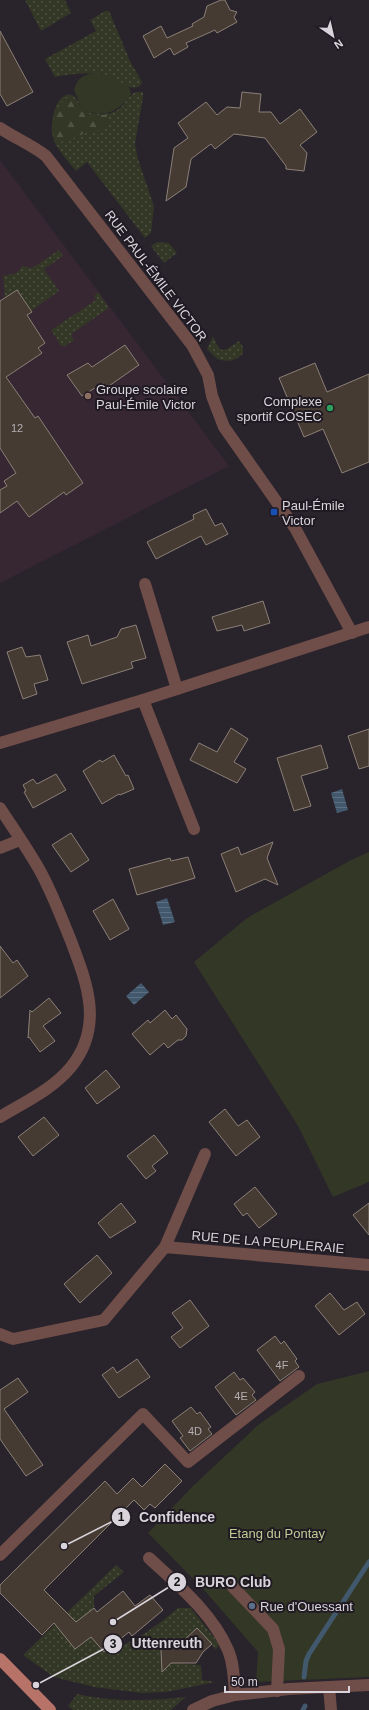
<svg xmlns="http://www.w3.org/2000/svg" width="369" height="1710" font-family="Helvetica,sans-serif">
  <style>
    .education { fill: #372733 }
    .grass { fill: url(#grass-dots) }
    .forest { fill: url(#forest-firs) }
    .green { fill: #333725 }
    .water { fill: url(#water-rules) }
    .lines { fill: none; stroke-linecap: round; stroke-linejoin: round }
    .stream { stroke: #42586d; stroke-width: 5 }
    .building { fill: #453b33; stroke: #8b8077 }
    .minor { stroke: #6f4d48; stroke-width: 12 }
    .major { stroke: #b77368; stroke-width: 12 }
    .education-dot { fill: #8d6e63; stroke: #201a23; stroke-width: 1.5 }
    .leisure-dot { fill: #2e9e5b; stroke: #201a23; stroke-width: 1.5 }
    .transit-dot { fill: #1a4fb4; stroke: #201a23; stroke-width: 1.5 }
    .service-dot { fill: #5c6f8a; stroke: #201a23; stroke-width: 1.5 }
    .labels { text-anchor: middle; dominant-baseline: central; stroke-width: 4; stroke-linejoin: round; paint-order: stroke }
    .number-label { font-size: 11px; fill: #b4aeb1 }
    .street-label { font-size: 13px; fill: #d9d4db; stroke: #201a23 }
    .poi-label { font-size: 13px; fill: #d9d4db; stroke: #201a23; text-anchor: start }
    .park-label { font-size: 13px; fill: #bfcb94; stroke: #201a23 }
    .leader { fill: none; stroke: #d9d4db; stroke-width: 1.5 }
    .callout-dot { fill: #d9d4db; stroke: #201a23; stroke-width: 1.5 }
    .mark-label { font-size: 12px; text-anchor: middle; font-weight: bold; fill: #111 }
    .callout-label { font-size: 14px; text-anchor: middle; font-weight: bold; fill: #d9d4db; stroke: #201a23; stroke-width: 4; stroke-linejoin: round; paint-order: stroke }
  </style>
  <defs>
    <pattern id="grass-dots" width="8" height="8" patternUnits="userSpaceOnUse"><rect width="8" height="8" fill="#333725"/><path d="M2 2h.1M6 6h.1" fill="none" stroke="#505344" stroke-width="1.8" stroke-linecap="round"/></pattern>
    <pattern id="forest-firs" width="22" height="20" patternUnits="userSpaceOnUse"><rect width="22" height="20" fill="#333725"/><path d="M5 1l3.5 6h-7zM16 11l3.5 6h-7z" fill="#505344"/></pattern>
    <pattern id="water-rules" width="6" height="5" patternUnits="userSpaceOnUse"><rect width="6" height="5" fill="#42586d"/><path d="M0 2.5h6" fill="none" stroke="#5d6f81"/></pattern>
  </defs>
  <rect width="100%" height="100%" fill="#29232c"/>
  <!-- education -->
  <polygon class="education" points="0,160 229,466 0,583"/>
  <!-- grass -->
  <g class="grass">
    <polygon points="25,0 65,0 71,13 41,31"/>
    <path d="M105,11H109L110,13L130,61L142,82L140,86C128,92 119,79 108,76C92,71 71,74 55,77L45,59L96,31L90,20Z"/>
    <path d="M136,92H143V97L135,144L138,159L154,206L151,233L145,238L87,162L76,171C68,161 57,150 53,138C49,128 55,89 72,95C77,97 80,106 82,110C94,114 110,117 120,108C126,102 128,95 136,92Z"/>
    <polygon points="157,242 169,243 177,253 164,263 151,246"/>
    <polygon points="59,250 63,256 44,269 59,291 31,311 17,290 5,298 3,276 17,273 22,266 32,268"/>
    <polygon points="98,292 109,308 71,334 74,340 65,346 61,346 51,330 96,300 94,296"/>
    <path d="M213,336L218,347L222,350L227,349L239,341L243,347V353C236,362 226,362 217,359L207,349Z"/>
    <path d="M116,1565L124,1572L94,1596V1608L63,1633L75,1649L91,1637L104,1652C133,1643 155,1628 178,1608H191L219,1644L216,1650L197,1628L184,1640H170L171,1663L201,1665L202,1680L215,1682L166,1692L142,1693L94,1687L54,1677L23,1655Z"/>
    <path d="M77,1694C112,1702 151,1701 186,1697L171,1710H73L68,1706Z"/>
  </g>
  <!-- forest -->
  <path class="forest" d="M72,96L81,111L92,115H109L108,126L97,131L85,133L67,141L56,142C55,138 53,134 53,130C51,118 59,98 72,96Z"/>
  <!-- green -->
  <g class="green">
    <path d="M94,73L110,76L129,87L131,94C116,114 106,117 82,110L74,90C77,79 82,75 94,73Z"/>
    <polygon points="369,852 369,1182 333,1197 298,1126 194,962 247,918 351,860"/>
    <polygon points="369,1371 369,1677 256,1682 258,1652 205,1591 148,1533 194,1485 258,1425 317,1384"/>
  </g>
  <!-- water -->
  <g class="water">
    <polygon points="342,789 348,810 337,813 331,793"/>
    <polygon points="167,898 175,922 163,925 156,902"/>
    <polygon points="141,983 149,992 134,1005 126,996"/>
  </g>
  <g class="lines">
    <!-- stream -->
    <g class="stream">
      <polyline points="304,1677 306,1661 309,1654 369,1562"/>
      <polyline points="303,1710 305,1706"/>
    </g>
  </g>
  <!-- building -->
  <g class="building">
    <polygon points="221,0 225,0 230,10 237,12 234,17 237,22 217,33 215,30 186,43 188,47 174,55 170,48 154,58 143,36 161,26 167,38 193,26 192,24 204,17 207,6"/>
    <polygon points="0,31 33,92 7,106 0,94"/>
    <polygon points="242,92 261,94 259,112 271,112 280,124 300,109 317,132 300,145 307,153 304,171 286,169 286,166 265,138 234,134 215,149 211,144 191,159 186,187 166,201 174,148 188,138 178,123 206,102 217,115 227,107 240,108"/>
    <polygon points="17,290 32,312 27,315 45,343 38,348 42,353 6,377 35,418 38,416 83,483 66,495 64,492 29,517 17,501 0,513 0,490 7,486 4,481 16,473 0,448 0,301"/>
    <polygon points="125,345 139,365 106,388 103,383 82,396 67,375 88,363 92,367"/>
    <polygon points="315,363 327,392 369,374 369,462 342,473 323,429 304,437 279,378"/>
    <polygon points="206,509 215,526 222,523 228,534 206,545 201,536 156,559 147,542 194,519 193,515"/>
    <polygon points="263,601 270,623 244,631 242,625 217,631 212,617"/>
    <polygon points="136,625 146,658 131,662 133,668 82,684 67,642 88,635 91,646 117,637 121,629"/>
    <polygon points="22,647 26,657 40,655 48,680 34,684 37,694 23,699 7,652"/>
    <polygon points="231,728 248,739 234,762 246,769 237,783 190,760 199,743 217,752"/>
    <polygon points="369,729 369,766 359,769 348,736"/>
    <polygon points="321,745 328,768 301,776 311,806 294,811 277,758"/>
    <polygon points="114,755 126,776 128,775 134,789 120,795 119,794 102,804 83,771 100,760 102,762"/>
    <polygon points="56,774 66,790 33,808 24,792 26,791 23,785 33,779 37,784"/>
    <polygon points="71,833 89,860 71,872 52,845"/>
    <polygon points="273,842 267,858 278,885 265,879 236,892 221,854 238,847 241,855"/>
    <polygon points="188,857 195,878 137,895 129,869 170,858 171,861"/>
    <polygon points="113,899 129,929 110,940 93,911"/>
    <polygon points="0,946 13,963 17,960 28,976 0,998"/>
    <polygon points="49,998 61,1013 43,1026 55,1041 40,1052 29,1037 28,1038 30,1010 32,1012"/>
    <polygon points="165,1010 172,1019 176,1015 187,1029 186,1036 182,1040 178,1040 168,1048 164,1043 150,1055 132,1034 148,1020 150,1023"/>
    <polygon points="106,1070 120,1087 97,1104 85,1088"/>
    <polygon points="225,1109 238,1126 247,1120 260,1137 236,1156 209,1122"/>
    <polygon points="44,1117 59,1135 33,1156 18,1137"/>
    <polygon points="154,1135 168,1153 152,1166 156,1171 146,1179 127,1156"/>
    <polygon points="255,1187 277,1214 259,1228 247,1213 243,1216 234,1204"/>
    <polygon points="121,1203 136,1222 110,1238 98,1223"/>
    <polygon points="369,1203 369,1235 353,1215"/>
    <polygon points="97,1255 112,1273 80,1303 64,1284"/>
    <polygon points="330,1293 344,1310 357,1302 365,1314 339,1335 315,1306"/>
    <polygon points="190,1300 209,1326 180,1348 171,1337 183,1328 172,1313"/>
    <polygon points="275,1336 281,1344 284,1341 297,1359 295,1361 299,1367 280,1381 257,1350"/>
    <polygon points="137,1359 150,1377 119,1398 102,1375 113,1367 117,1373"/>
    <polygon points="234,1372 240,1380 243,1378 255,1392 252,1395 256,1400 236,1415 215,1387"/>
    <polygon points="18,1378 28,1392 4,1409 43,1465 26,1476 0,1439 0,1390"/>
    <polygon points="191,1407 197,1414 200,1412 211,1427 208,1429 212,1434 190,1451 180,1438 183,1436 172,1421"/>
    <polygon points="165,1464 182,1481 155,1508 150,1504 144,1510 134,1500 44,1590 76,1622 94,1608 97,1612 123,1591 135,1606 150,1595 163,1610 132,1636 129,1632 104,1652 91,1637 75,1649 54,1623 42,1635 0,1593 0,1585 105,1481 117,1494 133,1478 142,1487"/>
    <polygon points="197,1628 212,1644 203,1652 196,1663 171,1663 162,1672 161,1650 170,1640 184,1640"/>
  </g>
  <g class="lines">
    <!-- minor -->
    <g class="minor">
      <path d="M0,128C15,138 32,145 46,156L192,345L208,375L212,396L224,427L295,528L352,633"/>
      <polyline points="145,584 177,689"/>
      <polyline points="143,700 194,829"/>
      <polyline points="0,743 143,700 369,627"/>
      <path d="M0,808C13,828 27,848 39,869C52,892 61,917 71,941C87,983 104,1026 71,1067C53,1089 25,1102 0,1117"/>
      <polyline points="0,848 20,840"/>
      <polyline points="165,1247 205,1154"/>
      <polyline points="0,1334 13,1339 104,1320 165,1247 369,1265"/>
      <polyline points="0,1555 143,1414 188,1462 299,1376"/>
      <path d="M149,1558C178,1585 212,1613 228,1650C234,1664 234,1680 235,1695"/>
      <polyline points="233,1587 273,1629 279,1649 277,1691"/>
      <polyline points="329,1687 331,1710"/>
      <polyline points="193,1710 212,1701 235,1695 289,1689 369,1685"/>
    </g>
    <!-- major -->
    <polyline class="major" points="0,1659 50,1710"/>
  </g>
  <!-- markers -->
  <circle class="education-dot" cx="88" cy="396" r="4"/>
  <circle class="leisure-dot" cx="330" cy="408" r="4"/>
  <rect class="transit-dot" x="270" y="508" width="8" height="8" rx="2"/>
  <circle class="service-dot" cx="252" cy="1606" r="4"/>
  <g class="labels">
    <!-- number labels -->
    <g class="number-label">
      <text x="17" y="428">12</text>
      <text x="282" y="1365">4F</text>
      <text x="241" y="1396">4E</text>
      <text x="195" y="1431">4D</text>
    </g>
    <!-- street labels -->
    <g class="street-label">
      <text transform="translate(156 276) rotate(53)">RUE PAUL-ÉMILE VICTOR</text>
      <text transform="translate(268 1242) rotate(5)">RUE DE LA PEUPLERAIE</text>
    </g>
    <!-- poi labels -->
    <g class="poi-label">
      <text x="96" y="389">Groupe scolaire<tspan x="96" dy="15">Paul-Émile Victor</tspan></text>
      <text x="322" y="401" text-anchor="end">Complexe<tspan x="322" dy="15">sportif COSEC</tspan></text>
      <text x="282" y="505">Paul-Émile<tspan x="282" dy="15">Victor</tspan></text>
      <text x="260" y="1606">Rue d'Ouessant</text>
    </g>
    <!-- park labels -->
    <g class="park-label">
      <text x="277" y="1533">Etang du Pontay</text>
    </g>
  </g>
  <!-- callouts -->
  <path class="leader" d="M64 1546L121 1517M113 1622L177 1582M36 1685L113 1644"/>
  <g class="callout-dot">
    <circle cx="64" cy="1546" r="4"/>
    <circle cx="113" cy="1622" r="4"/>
    <circle cx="36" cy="1685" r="4"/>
    <circle cx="121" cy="1517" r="10"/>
    <circle cx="177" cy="1582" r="10"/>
    <circle cx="113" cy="1644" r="10"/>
  </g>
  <g class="mark-label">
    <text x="121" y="1521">1</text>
    <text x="177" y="1586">2</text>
    <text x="113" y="1648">3</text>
  </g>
  <g class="callout-label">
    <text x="177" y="1522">Confidence</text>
    <text x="233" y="1587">BURO Club</text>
    <text x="167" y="1648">Uttenreuth</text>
  </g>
  <!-- north arrow -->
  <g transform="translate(333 36) rotate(146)" stroke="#201a23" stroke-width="3" paint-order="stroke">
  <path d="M0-3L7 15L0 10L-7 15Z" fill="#d9d4db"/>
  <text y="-6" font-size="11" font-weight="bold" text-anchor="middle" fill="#d9d4db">N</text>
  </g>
  <!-- scale -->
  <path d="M225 1686v6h124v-6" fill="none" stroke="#d9d4db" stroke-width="2"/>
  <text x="231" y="1686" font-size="12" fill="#d9d4db" stroke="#201a23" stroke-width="3" paint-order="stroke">50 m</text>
</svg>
